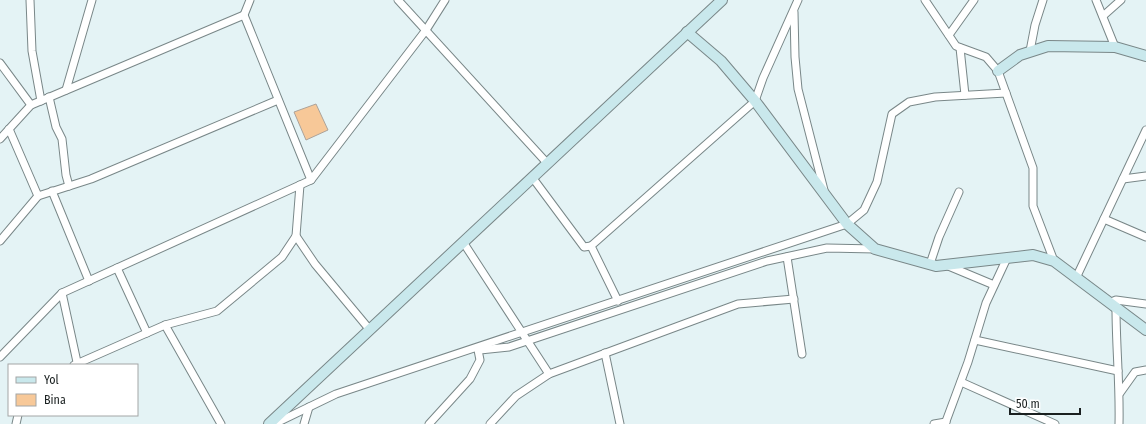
<svg xmlns="http://www.w3.org/2000/svg" width="1146" height="424" font-family="'Fira Sans Condensed',sans-serif">
  <style>
    .building { fill: #f7c898; stroke: #aca39a }
    .lines { fill: none; stroke-linecap: round; stroke-linejoin: round }
    .street-casing { stroke: #798788; stroke-width: 9 }
    .secondary-casing { stroke: #798788; stroke-width: 12 }
    .street { stroke: #fff; stroke-width: 7 }
    .secondary { stroke: #c9e8ec; stroke-width: 10 }
  </style>
  <rect width="100%" height="100%" fill="#e4f3f5"/>
  <!-- building -->
  <polygon class="building" points="316,104 328,130 306,140 294,112"/>
  <g class="lines">
    <defs>
      <g id="street">
        <polyline points="30,0 32,51 41,101"/>
        <polyline points="250,0 244,15 311,180"/>
        <polyline points="398,0 547,163"/>
        <polyline points="925,0 956,46 986,57 998,71 1033,168 1033,206 1054,261"/>
        <polyline points="1096,0 1115,47"/>
        <polyline points="794,12 795,57 798,89 824,190"/>
        <polyline points="1103,16 1121,0"/>
        <polyline points="949,35 974,0"/>
        <polyline points="960,48 965,95"/>
        <polyline points="1030,51 1035,25 1043,0"/>
        <polyline points="0,63 31,105"/>
        <polyline points="66,90 92,0"/>
        <polyline points="49,97 56,127 62,139 66,175 69,186"/>
        <polyline points="9,129 38,196"/>
        <polyline points="0,139 31,105 244,15"/>
        <polyline points="532,177 584,247 591,246"/>
        <polyline points="1123,179 1146,176"/>
        <polyline points="52,191 89,281"/>
        <polyline points="1104,219 1146,237"/>
        <polyline points="296,236 315,264 370,330"/>
        <polyline points="0,241 38,196 91,179 278,100"/>
        <polyline points="463,242 549,374"/>
        <polyline points="787,257 802,354"/>
        <polyline points="930,264 939,237 959,192"/>
        <polyline points="946,265 994,285"/>
        <polyline points="117,268 147,333"/>
        <polyline points="1076,278 1146,130"/>
        <polyline points="62,293 77,362"/>
        <polyline points="618,301 591,246 755,101 763,78 798,0"/>
        <polyline points="1109,303 1116,300 1146,304"/>
        <path d="M1116,308C1116,347 1120,385 1119,424"/>
        <polyline points="165,325 221,424"/>
        <polyline points="975,340 1118,371"/>
        <polyline points="480,350 509,347 767,261 827,248 875,249"/>
        <polyline points="605,353 620,424"/>
        <polyline points="0,357 62,293 311,180 426,30 445,0"/>
        <polyline points="74,365 165,325 217,311 282,257 296,236 300,185"/>
        <polyline points="961,382 1055,424"/>
        <polyline points="1120,393 1135,372 1146,370"/>
        <polyline points="16,424 18,415"/>
        <polyline points="274,424 336,394 847,224 864,210 877,182 892,114 909,102 935,97 1006,93"/>
        <polyline points="304,424 309,407"/>
        <polyline points="429,424 470,379 480,360 478,350"/>
        <polyline points="490,424 516,396 549,374 738,304 794,299"/>
        <polyline points="934,424 946,422"/>
        <polyline points="945,424 968,362 986,303 1007,258"/>
      </g>
      <g id="secondary">
        <polyline points="687,32 721,61 755,101 847,224 875,249 936,266 1033,255 1054,261 1146,330"/>
        <polyline points="998,71 1020,55 1048,46 1115,47 1146,56"/>
        <polyline points="269,424 722,0"/>
      </g>
    </defs>
    <!-- street casing -->
    <use href="#street" class="street-casing"/>
    <!-- secondary casing -->
    <use href="#secondary" class="secondary-casing"/>
    <!-- street -->
    <use href="#street" class="street"/>
    <!-- secondary -->
    <use href="#secondary" class="secondary"/>
  </g>
  <!-- legend -->
  <rect x="8" y="364" width="130" height="52" fill="#ffffff" stroke="#a3a6a6"/>
  <rect x="16" y="377" width="20" height="6" fill="#c9e8ec" stroke="#a3a6a6"/>
  <text x="44" y="384" font-size="12" fill="#1a2020">Yol</text>
  <rect x="16" y="394" width="20" height="12" fill="#f7c898" stroke="#a3a6a6"/>
  <text x="44" y="404" font-size="12" fill="#1a2020">Bina</text>
  <!-- scale -->
  <path d="M1010 408v6h70v-6" fill="none" stroke="#1a2020" stroke-width="2"/>
  <text x="1016" y="408" font-size="12" fill="#1a2020" stroke="#ffffff" stroke-width="3" paint-order="stroke">50 m</text>
</svg>
